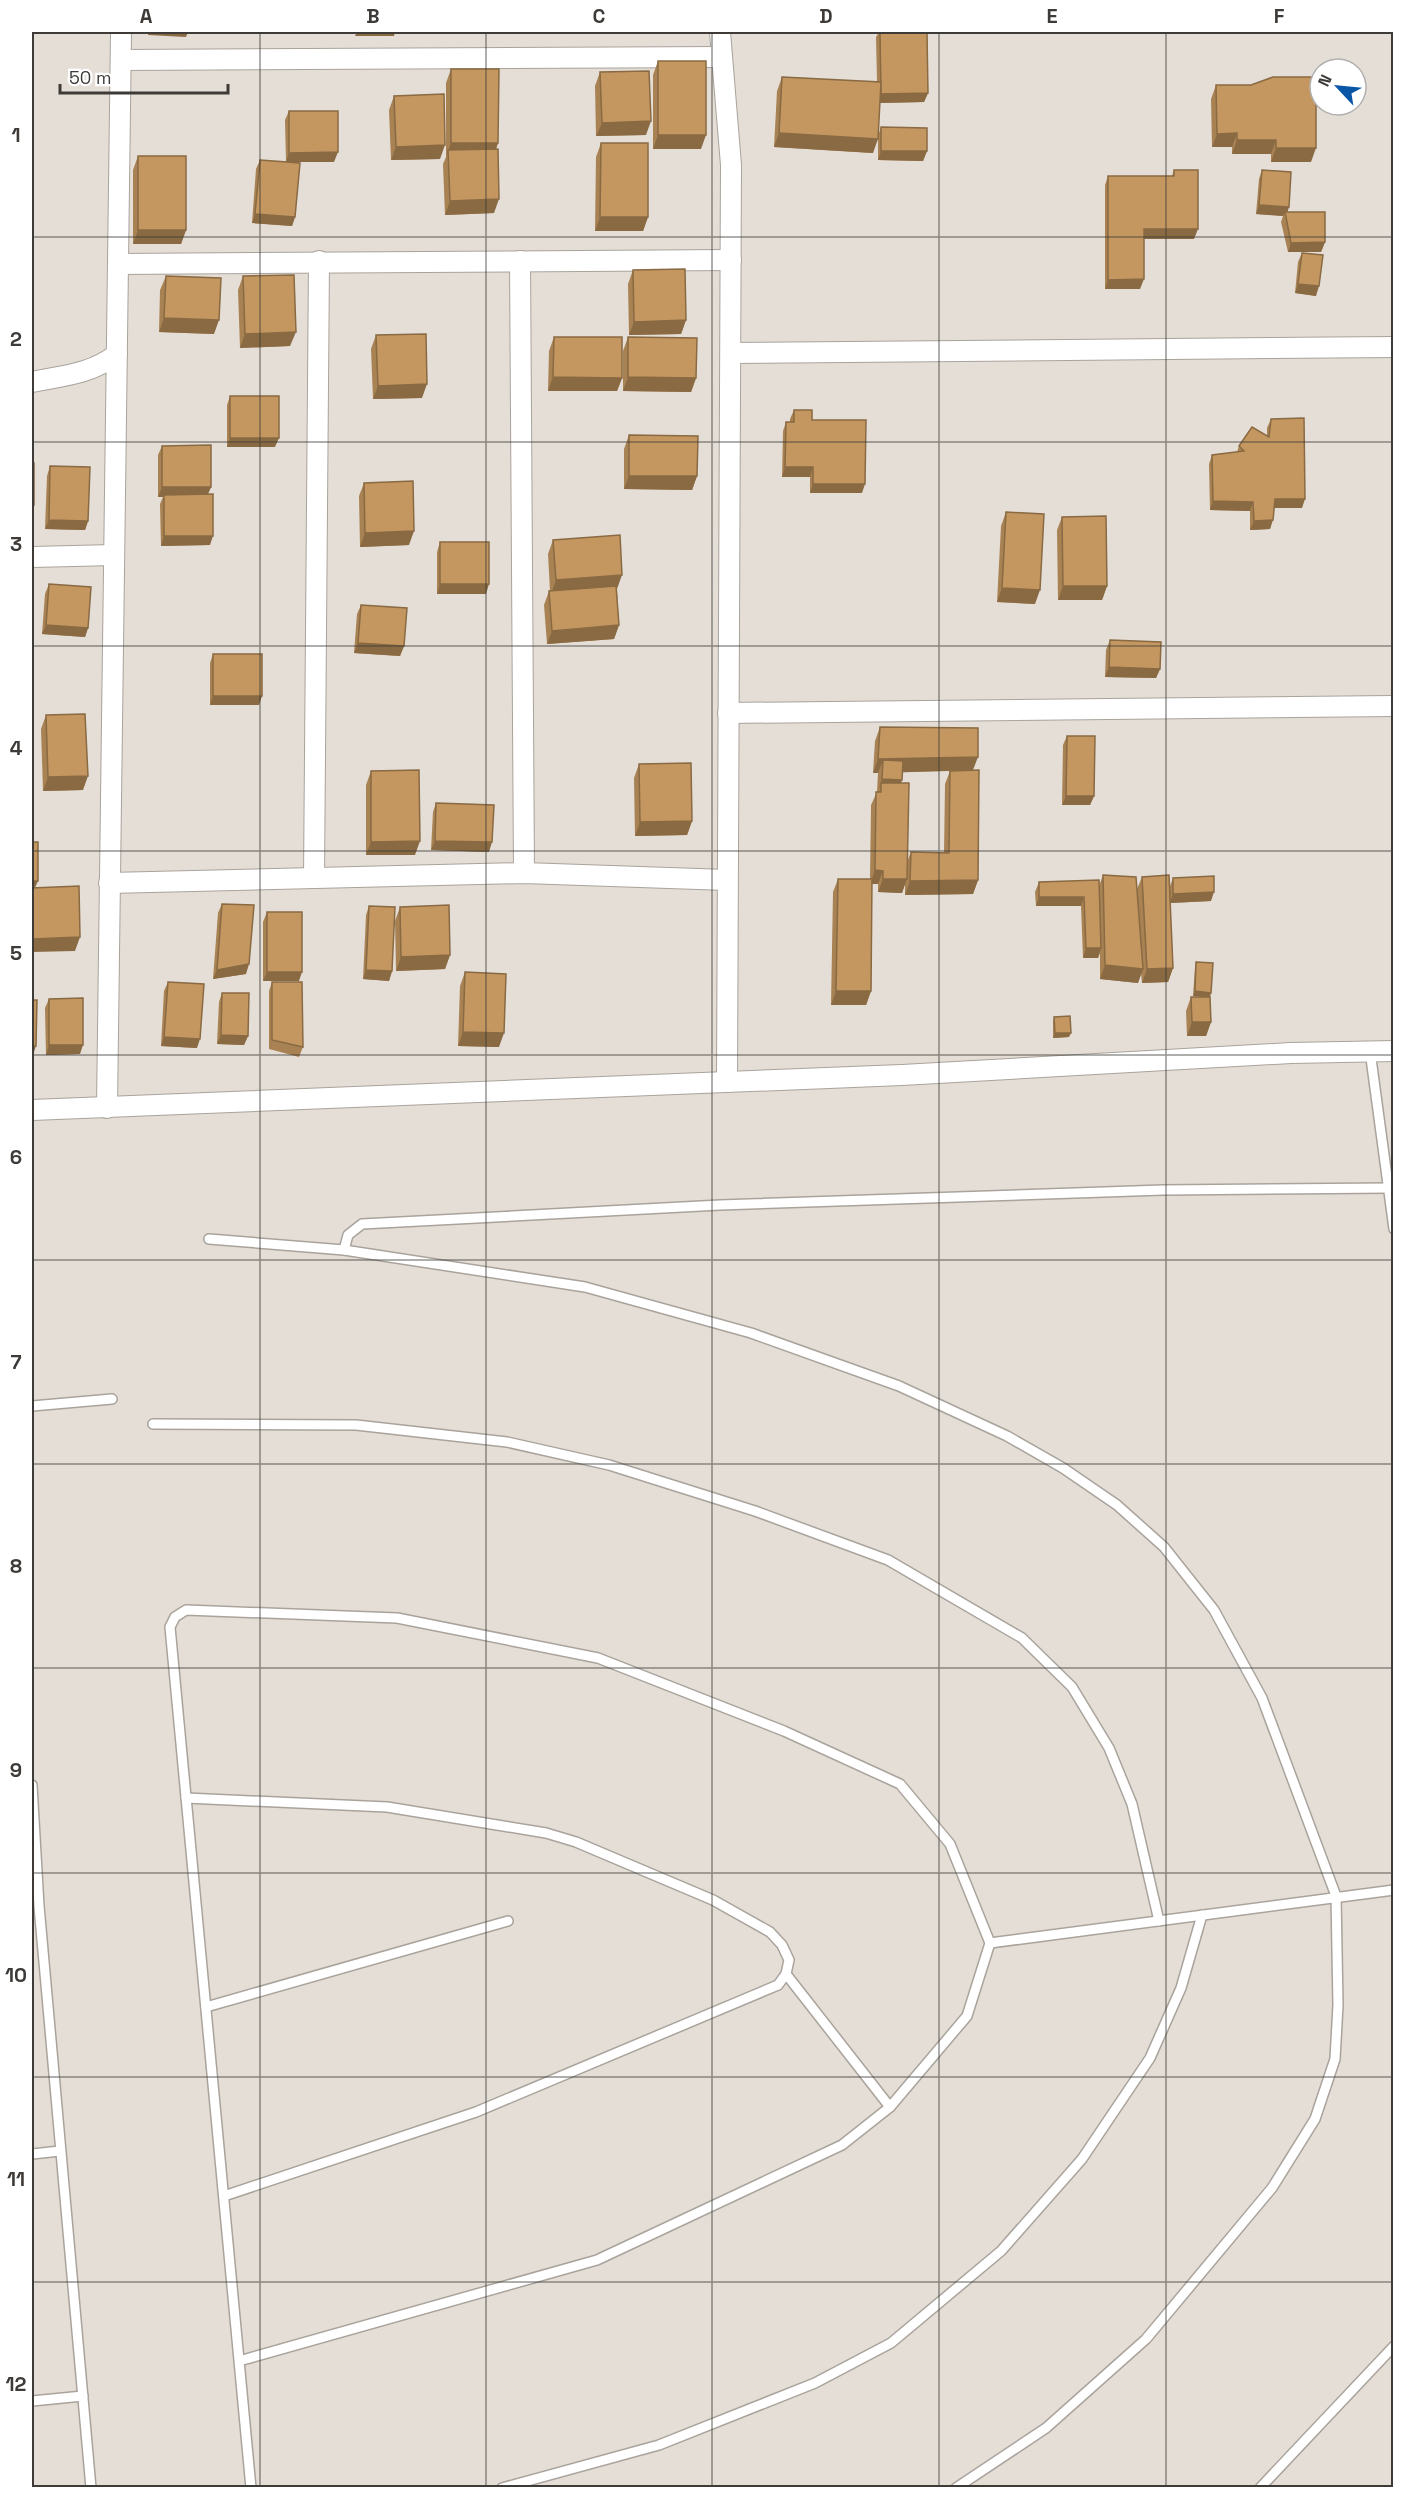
<svg xmlns="http://www.w3.org/2000/svg" width="1425" height="2519" font-family="'Space Grotesk',sans-serif">
  <style>
    .lines { fill: none; stroke-linecap: round; stroke-linejoin: round }
    .lane-casing { stroke: #a9a39c; stroke-width: 12 }
    .street-casing { stroke: #a9a39c; stroke-width: 22 }
    .lane { stroke: #fff; stroke-width: 9 }
    .street { stroke: #fff; stroke-width: 20 }
    .wall { fill: #a98253; fill-rule: evenodd }
    .shaded-wall { fill: #896a43 }
    .building { fill: #c49760; stroke: #896a43; stroke-width: 1.5 }
    .grid { fill: none; stroke: #3d3a37; stroke-width: 1.5; stroke-opacity: 0.55 }
    .neatline { fill: none; stroke: #3d3a37; stroke-width: 2 }
    .grid-label { font-size: 20px; text-anchor: middle; font-weight: bold; fill: #3d3a37 }
  </style>
  <rect width="100%" height="100%" fill="#e5ded7"/>
  <g class="lines">
    <defs>
      <g id="lane">
        <polyline points="1370,1051 1394,1229"/>
        <polyline points="209,1239 344,1250 585,1287 751,1333 899,1386 1007,1436 1063,1468 1117,1505 1164,1547 1214,1610 1262,1698 1336,1896 1338,2005 1335,2059 1315,2119 1272,2188 1146,2339 1046,2428 956,2488"/>
        <polyline points="344,1250 348,1235 362,1224 720,1205 1163,1190 1390,1188"/>
        <polyline points="32,1406 112,1399"/>
        <polyline points="153,1424 356,1425 507,1442 609,1465 755,1511 888,1560 1022,1638 1072,1687 1109,1748 1132,1804 1159,1921"/>
        <polyline points="32,1785 39,1906 91,2488"/>
        <polyline points="186,1798 387,1807 546,1833 576,1842 713,1900 770,1932 782,1945 789,1960 786,1974 778,1985 476,2112 224,2196"/>
        <polyline points="990,1943 1394,1890"/>
        <polyline points="786,1974 890,2107"/>
        <polyline points="206,2007 508,1921"/>
        <polyline points="32,2154 60,2151"/>
        <polyline points="239,2361 597,2260 842,2145 890,2107 967,2016 990,1943 950,1844 900,1784 784,1731 598,1658 397,1618 186,1610 175,1617 170,1627 251,2488"/>
        <polyline points="32,2401 83,2396"/>
        <polyline points="502,2488 659,2445 815,2383 891,2343 1001,2251 1082,2159 1150,2058 1181,1988 1202,1915"/>
        <polyline points="1260,2488 1394,2346"/>
      </g>
      <g id="street">
        <polyline points="720,32 731,165 727,1082"/>
        <polyline points="121,60 722,57"/>
        <polyline points="520,261 524,873"/>
        <polyline points="119,264 731,260"/>
        <polyline points="731,353 1394,347"/>
        <path d="M32,382C61,376 92,374 117,354"/>
        <polyline points="32,557 114,555"/>
        <polyline points="728,713 1394,706"/>
        <polyline points="314,878 319,261"/>
        <polyline points="109,883 524,873 727,880"/>
        <polyline points="107,1108 121,32"/>
        <polyline points="32,1110 902,1075 1291,1053 1394,1051"/>
      </g>
    </defs>
    <!-- lane casing -->
    <use href="#lane" class="lane-casing"/>
    <!-- street casing -->
    <use href="#street" class="street-casing"/>
    <!-- lane -->
    <use href="#lane" class="lane"/>
    <!-- street -->
    <use href="#street" class="street"/>
  </g>
  <!-- wall -->
  <g class="wall">
    <polygon points="879,32 927,32 928,93 924,102 880,103 873,153 774,147 777,91 782,77 877,82 876,37"/>
    <polygon points="658,61 701,149 653,149 653,75"/>
    <polygon points="451,69 498,143 496,149 494,213 445,215 443,164 446,157 446,83"/>
    <polygon points="600,72 646,135 596,136 595,86"/>
    <polygon points="1216,85 1311,162 1271,162 1271,154 1232,154 1232,147 1212,147 1211,99"/>
    <polygon points="394,96 440,159 391,160 389,110"/>
    <polygon points="289,111 334,162 286,162 285,120"/>
    <polygon points="881,127 927,151 923,161 878,160 878,136"/>
    <polygon points="601,143 648,217 643,231 595,231 596,157"/>
    <polygon points="138,156 186,230 181,244 133,244 133,170"/>
    <polygon points="260,160 295,217 292,226 252,223 256,169"/>
    <polygon points="1174,170 1194,239 1144,239 1140,289 1105,289 1105,185 1108,176 1172,176"/>
    <polygon points="1262,170 1289,207 1287,212 1325,242 1321,252 1288,252 1281,222 1283,216 1256,214 1259,179"/>
    <polygon points="1302,253 1316,296 1295,293 1298,262"/>
    <polygon points="633,270 686,320 681,334 629,335 628,284"/>
    <polygon points="166,276 214,334 159,332 160,290"/>
    <polygon points="243,276 290,346 240,348 238,290"/>
    <polygon points="376,335 422,398 373,399 371,349"/>
    <polygon points="554,337 622,378 617,391 548,391 549,351"/>
    <polygon points="628,337 696,378 691,392 623,391 623,351"/>
    <polygon points="230,396 275,447 227,447 227,405"/>
    <polygon points="794,410 812,420 862,493 810,493 810,477 782,477 783,431 786,422 790,422 790,419"/>
    <polygon points="1271,419 1302,508 1274,508 1270,529 1250,530 1250,511 1210,510 1209,464 1212,455 1237,452 1239,446 1267,436 1267,428"/>
    <polygon points="629,435 697,476 692,490 624,489 624,449"/>
    <polygon points="162,446 211,487 208,494 210,545 161,546 160,504 163,497 158,497 158,455"/>
    <polygon points="50,466 88,521 85,530 45,529 47,476"/>
    <polygon points="364,483 409,545 360,547 359,496"/>
    <polygon points="1006,512 1035,604 997,602 1001,526"/>
    <polygon points="1062,517 1107,586 1102,600 1058,600 1057,530"/>
    <polygon points="553,540 617,589 619,625 614,639 547,644 544,605 549,591 550,591 548,554"/>
    <polygon points="440,542 486,594 437,594 437,552"/>
    <polygon points="49,584 88,628 85,637 42,634 45,594"/>
    <polygon points="361,605 404,646 400,656 354,653 357,614"/>
    <polygon points="1110,640 1160,669 1156,678 1105,677 1106,650"/>
    <polygon points="213,654 259,705 210,705 210,663"/>
    <polygon points="46,715 83,790 43,791 41,729"/>
    <path d="M880,727L973,770L978,880L973,894L905,895V883L902,893L878,892V884H872L871,991L866,1005H831L833,892L838,879H870L871,805L877,792L878,773H873L875,741ZM950,771L945,784L944,853L911,852L907,862L901,783L903,772Z"/>
    <polygon points="1067,736 1094,796 1090,805 1062,805 1063,745"/>
    <polygon points="639,764 692,821 687,835 635,836 634,778"/>
    <polygon points="371,771 415,855 366,855 366,785"/>
    <polygon points="436,803 489,852 431,850 433,812"/>
    <polygon points="1103,875 1137,889 1142,877 1170,886 1173,878 1211,901 1170,903 1173,968 1168,982 1142,983 1141,973 1138,983 1100,979 1100,953 1098,958 1083,958 1081,906 1036,906 1035,892 1039,882 1099,886"/>
    <polygon points="222,904 246,974 213,979 218,913"/>
    <polygon points="369,906 392,971 389,981 363,979 366,915"/>
    <polygon points="400,907 450,955 445,969 396,971 395,921"/>
    <polygon points="267,912 299,981 263,981 263,922"/>
    <polygon points="1196,962 1210,997 1211,1022 1206,1036 1187,1036 1186,1011 1191,997 1203,997 1193,996 1195,967"/>
    <polygon points="465,972 499,1047 458,1046 460,986"/>
    <polygon points="168,982 197,1048 161,1046 164,991"/>
    <polygon points="272,982 303,1047 299,1057 269,1049 269,991"/>
    <polygon points="222,993 248,1036 244,1045 217,1044 219,1002"/>
    <polygon points="49,999 80,1054 46,1055 45,1008"/>
    <polygon points="1054,1017 1069,1037 1053,1038 1053,1022"/>
  </g>
  <!-- shaded-wall -->
  <g class="shaded-wall">
    <polygon points="149,32 188,32 186,37 148,35"/>
    <polygon points="357,32 395,32 394,36 355,36"/>
    <polygon points="928,93 924,102 878,103 881,94"/>
    <polygon points="651,121 646,135 596,136 602,123"/>
    <polygon points="779,133 878,139 873,153 774,147"/>
    <polygon points="1237,133 1232,147 1212,147 1217,134"/>
    <polygon points="658,135 706,135 701,149 653,149"/>
    <polygon points="1237,140 1276,140 1271,154 1232,154"/>
    <polygon points="451,143 498,143 493,157 448,150 446,157"/>
    <polygon points="445,145 440,159 391,160 396,147"/>
    <polygon points="1276,148 1316,148 1311,162 1271,162"/>
    <polygon points="881,151 927,151 923,161 878,160"/>
    <polygon points="338,152 334,162 286,162 289,153"/>
    <polygon points="499,199 494,213 445,215 450,201"/>
    <polygon points="1259,205 1289,207 1286,216 1285,212 1283,216 1256,214"/>
    <polygon points="255,214 295,217 292,226 252,223"/>
    <polygon points="600,217 648,217 643,231 595,231"/>
    <polygon points="1144,229 1198,229 1194,239 1140,239"/>
    <polygon points="138,230 186,230 181,244 133,244"/>
    <polygon points="1325,242 1321,252 1288,252 1291,243"/>
    <polygon points="1144,279 1140,289 1105,289 1108,280"/>
    <polygon points="1298,284 1319,286 1316,296 1295,293"/>
    <polygon points="164,318 219,320 214,334 159,332"/>
    <polygon points="686,320 681,334 629,335 634,322"/>
    <polygon points="296,332 290,346 240,348 245,334"/>
    <polygon points="553,377 622,378 617,391 548,391"/>
    <polygon points="628,377 696,378 691,392 623,391"/>
    <polygon points="427,384 422,398 373,399 378,386"/>
    <polygon points="230,438 279,438 275,447 227,447"/>
    <polygon points="785,467 813,467 810,477 782,477"/>
    <polygon points="629,476 697,476 692,490 624,489"/>
    <polygon points="813,484 865,484 862,493 810,493"/>
    <polygon points="162,487 211,487 207,496 164,495 163,497 158,497"/>
    <polygon points="1275,499 1305,499 1302,508 1271,508"/>
    <polygon points="1213,501 1253,502 1250,511 1210,510"/>
    <polygon points="49,520 88,521 85,530 45,529"/>
    <polygon points="1273,520 1270,529 1250,530 1254,521"/>
    <polygon points="414,531 409,545 360,547 365,533"/>
    <polygon points="164,536 213,536 210,545 161,546"/>
    <polygon points="622,575 617,589 551,594 556,580"/>
    <polygon points="440,584 489,584 486,594 437,594"/>
    <polygon points="1063,586 1107,586 1102,600 1058,600"/>
    <polygon points="1002,588 1040,590 1035,604 997,602"/>
    <polygon points="46,625 88,628 85,637 42,634"/>
    <polygon points="619,625 614,639 547,644 552,631"/>
    <polygon points="358,643 404,646 400,656 354,653"/>
    <polygon points="1109,667 1160,669 1156,678 1105,677"/>
    <polygon points="213,696 262,696 259,705 210,705"/>
    <polygon points="978,757 973,770 882,773 883,760 878,773 873,773 878,759"/>
    <polygon points="88,776 83,790 43,791 48,777"/>
    <polygon points="882,779 902,780 897,794 881,783 877,793"/>
    <polygon points="1066,796 1094,796 1090,805 1062,805"/>
    <polygon points="692,821 687,835 635,836 640,822"/>
    <polygon points="420,841 415,855 366,855 371,842"/>
    <polygon points="435,841 492,842 489,852 431,850"/>
    <polygon points="875,870 883,871 878,884 870,884"/>
    <polygon points="883,879 907,879 902,893 878,892"/>
    <polygon points="978,880 973,894 905,895 910,881"/>
    <polygon points="32,881 38,881 34,890 32,890"/>
    <polygon points="1214,892 1211,901 1170,903 1173,894"/>
    <polygon points="1039,897 1084,897 1081,906 1036,906"/>
    <polygon points="80,937 75,951 32,952 32,939"/>
    <polygon points="1086,948 1101,948 1098,958 1083,958"/>
    <polygon points="450,955 445,969 396,971 401,957"/>
    <polygon points="249,964 246,974 213,979 217,970"/>
    <polygon points="1105,965 1143,969 1138,983 1100,979"/>
    <polygon points="1173,968 1168,982 1142,983 1147,969"/>
    <polygon points="366,970 392,971 389,981 363,979"/>
    <polygon points="267,972 302,972 299,981 263,981"/>
    <polygon points="836,991 871,991 866,1005 831,1005"/>
    <polygon points="1195,991 1211,993 1210,997 1193,996"/>
    <polygon points="1192,1022 1211,1022 1206,1036 1187,1036"/>
    <polygon points="463,1032 504,1033 499,1047 458,1046"/>
    <polygon points="1055,1033 1071,1033 1069,1037 1053,1038"/>
    <polygon points="221,1035 248,1036 244,1045 217,1044"/>
    <polygon points="164,1037 200,1039 197,1048 161,1046"/>
    <polygon points="49,1045 83,1045 80,1054 46,1055"/>
    <polygon points="32,1046 36,1046 33,1055 32,1055"/>
  </g>
  <!-- building -->
  <g class="building">
    <polygon points="880,32 927,32 928,93 881,94"/>
    <rect x="658" y="61" width="48" height="74"/>
    <polygon points="451,69 499,69 498,143 451,143"/>
    <polygon points="649,71 651,121 602,123 600,72"/>
    <polygon points="782,77 881,82 878,139 779,133"/>
    <polygon points="1273,77 1316,77 1316,148 1276,148 1276,140 1237,140 1237,133 1217,134 1216,85 1251,85"/>
    <polygon points="444,94 445,145 396,147 394,96"/>
    <polygon points="289,111 338,111 338,152 289,153"/>
    <polygon points="881,127 927,128 927,151 881,151"/>
    <polygon points="601,143 648,143 648,217 600,217"/>
    <polygon points="498,149 499,199 450,201 448,150"/>
    <rect x="138" y="156" width="48" height="74"/>
    <polygon points="260,160 300,163 295,217 255,214"/>
    <polygon points="1174,170 1198,170 1198,229 1144,229 1144,279 1108,280 1108,176 1174,176"/>
    <polygon points="1262,170 1291,172 1289,207 1259,205"/>
    <polygon points="1285,212 1325,212 1325,242 1291,243"/>
    <polygon points="1302,253 1323,255 1319,286 1298,284"/>
    <polygon points="685,269 686,320 634,322 633,270"/>
    <polygon points="294,275 296,332 245,334 243,276"/>
    <polygon points="166,276 221,278 219,320 164,318"/>
    <polygon points="426,334 427,384 378,386 376,335"/>
    <polygon points="554,337 622,337 622,378 553,377"/>
    <polygon points="628,337 697,338 696,378 628,377"/>
    <rect x="230" y="396" width="49" height="42"/>
    <polygon points="794,410 812,410 812,420 866,420 865,484 813,484 813,467 785,467 786,422 794,422"/>
    <polygon points="1304,418 1305,499 1275,499 1273,520 1254,521 1253,502 1213,501 1212,455 1244,451 1239,446 1252,427 1269,437 1271,419"/>
    <polygon points="629,435 698,436 697,476 629,476"/>
    <polygon points="211,445 211,487 162,487 162,446"/>
    <rect x="32" y="463" width="2" height="42"/>
    <polygon points="50,466 90,467 88,521 49,520"/>
    <polygon points="413,481 414,531 365,533 364,483"/>
    <polygon points="213,494 213,536 164,536 164,495"/>
    <polygon points="1006,512 1044,514 1040,590 1002,588"/>
    <polygon points="1106,516 1107,586 1063,586 1062,517"/>
    <polygon points="620,535 622,575 556,580 553,540"/>
    <rect x="440" y="542" width="49" height="42"/>
    <polygon points="49,584 91,587 88,628 46,625"/>
    <polygon points="616,586 619,625 552,631 549,591"/>
    <polygon points="361,605 407,608 404,646 358,643"/>
    <polygon points="1110,640 1161,642 1160,669 1109,667"/>
    <rect x="213" y="654" width="49" height="42"/>
    <polygon points="85,714 88,776 48,777 46,715"/>
    <polygon points="880,727 978,728 978,757 878,759"/>
    <polygon points="1067,736 1095,736 1094,796 1066,796"/>
    <polygon points="883,760 903,761 902,780 882,779"/>
    <polygon points="691,763 692,821 640,822 639,764"/>
    <polygon points="419,770 420,841 371,842 371,771"/>
    <polygon points="979,770 978,880 910,881 911,852 949,853 950,771"/>
    <polygon points="881,783 909,783 907,879 883,879 883,871 875,870 876,792 881,792"/>
    <polygon points="436,803 494,805 492,842 435,841"/>
    <rect x="32" y="842" width="6" height="39"/>
    <polygon points="1103,875 1136,877 1143,969 1105,965"/>
    <polygon points="1169,875 1173,968 1147,969 1142,877"/>
    <polygon points="1214,876 1214,892 1173,894 1173,878"/>
    <polygon points="838,879 872,879 871,991 836,991"/>
    <polygon points="1099,880 1101,948 1086,948 1084,897 1039,897 1039,882"/>
    <polygon points="79,886 80,937 32,939 32,888"/>
    <polygon points="222,904 254,905 249,964 217,970"/>
    <polygon points="449,905 450,955 401,957 400,907"/>
    <polygon points="369,906 395,907 392,971 366,970"/>
    <rect x="267" y="912" width="35" height="60"/>
    <polygon points="1196,962 1213,963 1211,993 1195,991"/>
    <polygon points="465,972 506,974 504,1033 463,1032"/>
    <polygon points="168,982 204,984 200,1039 164,1037"/>
    <polygon points="272,982 302,982 303,1047 272,1040"/>
    <polygon points="222,993 249,993 248,1036 221,1035"/>
    <polygon points="1191,997 1210,997 1211,1022 1192,1022"/>
    <polygon points="83,998 83,1045 49,1045 49,999"/>
    <polygon points="32,1000 37,1000 36,1046 32,1046"/>
    <polygon points="1070,1016 1071,1033 1055,1033 1054,1017"/>
  </g>
  <!-- grid -->
  <path class="grid" d="M260,32V2488M486,32V2488M712,32V2488M939,32V2488M1166,32V2488M32,237H1394M32,442H1394M32,646H1394M32,851H1394M32,1055H1394M32,1260H1394M32,1464H1394M32,1668H1394M32,1873H1394M32,2077H1394M32,2282H1394"/>
  <!-- border -->
  <rect width="1425" height="2519" fill="none" stroke="#ffffff" stroke-width="66"/>
  <!-- north arrow -->
  <g transform="translate(1338 87) rotate(296)"><circle r="28" fill="#ffffff" stroke="#b1b0af" stroke-width="1.5"/>
  <path d="M0-4.5L10 22L0 15L-10 22Z" fill="#0856a5"/>
  <text y="-9" font-size="16" font-weight="bold" text-anchor="middle" fill="#3d3a37">N</text>
  </g>
  <!-- scale -->
  <path d="M60 84v9h168v-9" fill="none" stroke="#3d3a37" stroke-width="3"/>
  <text x="69" y="84" font-size="18" fill="#3d3a37" stroke="#ffffff" stroke-width="4.5" paint-order="stroke">50 m</text>
  <rect x="33" y="33" width="1359" height="2453" class="neatline"/>
  <g class="grid-label">
    <text x="146" y="23">A</text>
    <text x="373" y="23">B</text>
    <text x="599" y="23">C</text>
    <text x="826" y="23">D</text>
    <text x="1052" y="23">E</text>
    <text x="1279" y="23">F</text>
    <text x="16" y="142">1</text>
    <text x="16" y="346">2</text>
    <text x="16" y="551">3</text>
    <text x="16" y="755">4</text>
    <text x="16" y="960">5</text>
    <text x="16" y="1164">6</text>
    <text x="16" y="1369">7</text>
    <text x="16" y="1573">8</text>
    <text x="16" y="1777">9</text>
    <text x="16" y="1982">10</text>
    <text x="16" y="2186">11</text>
    <text x="16" y="2391">12</text>
  </g>
</svg>
